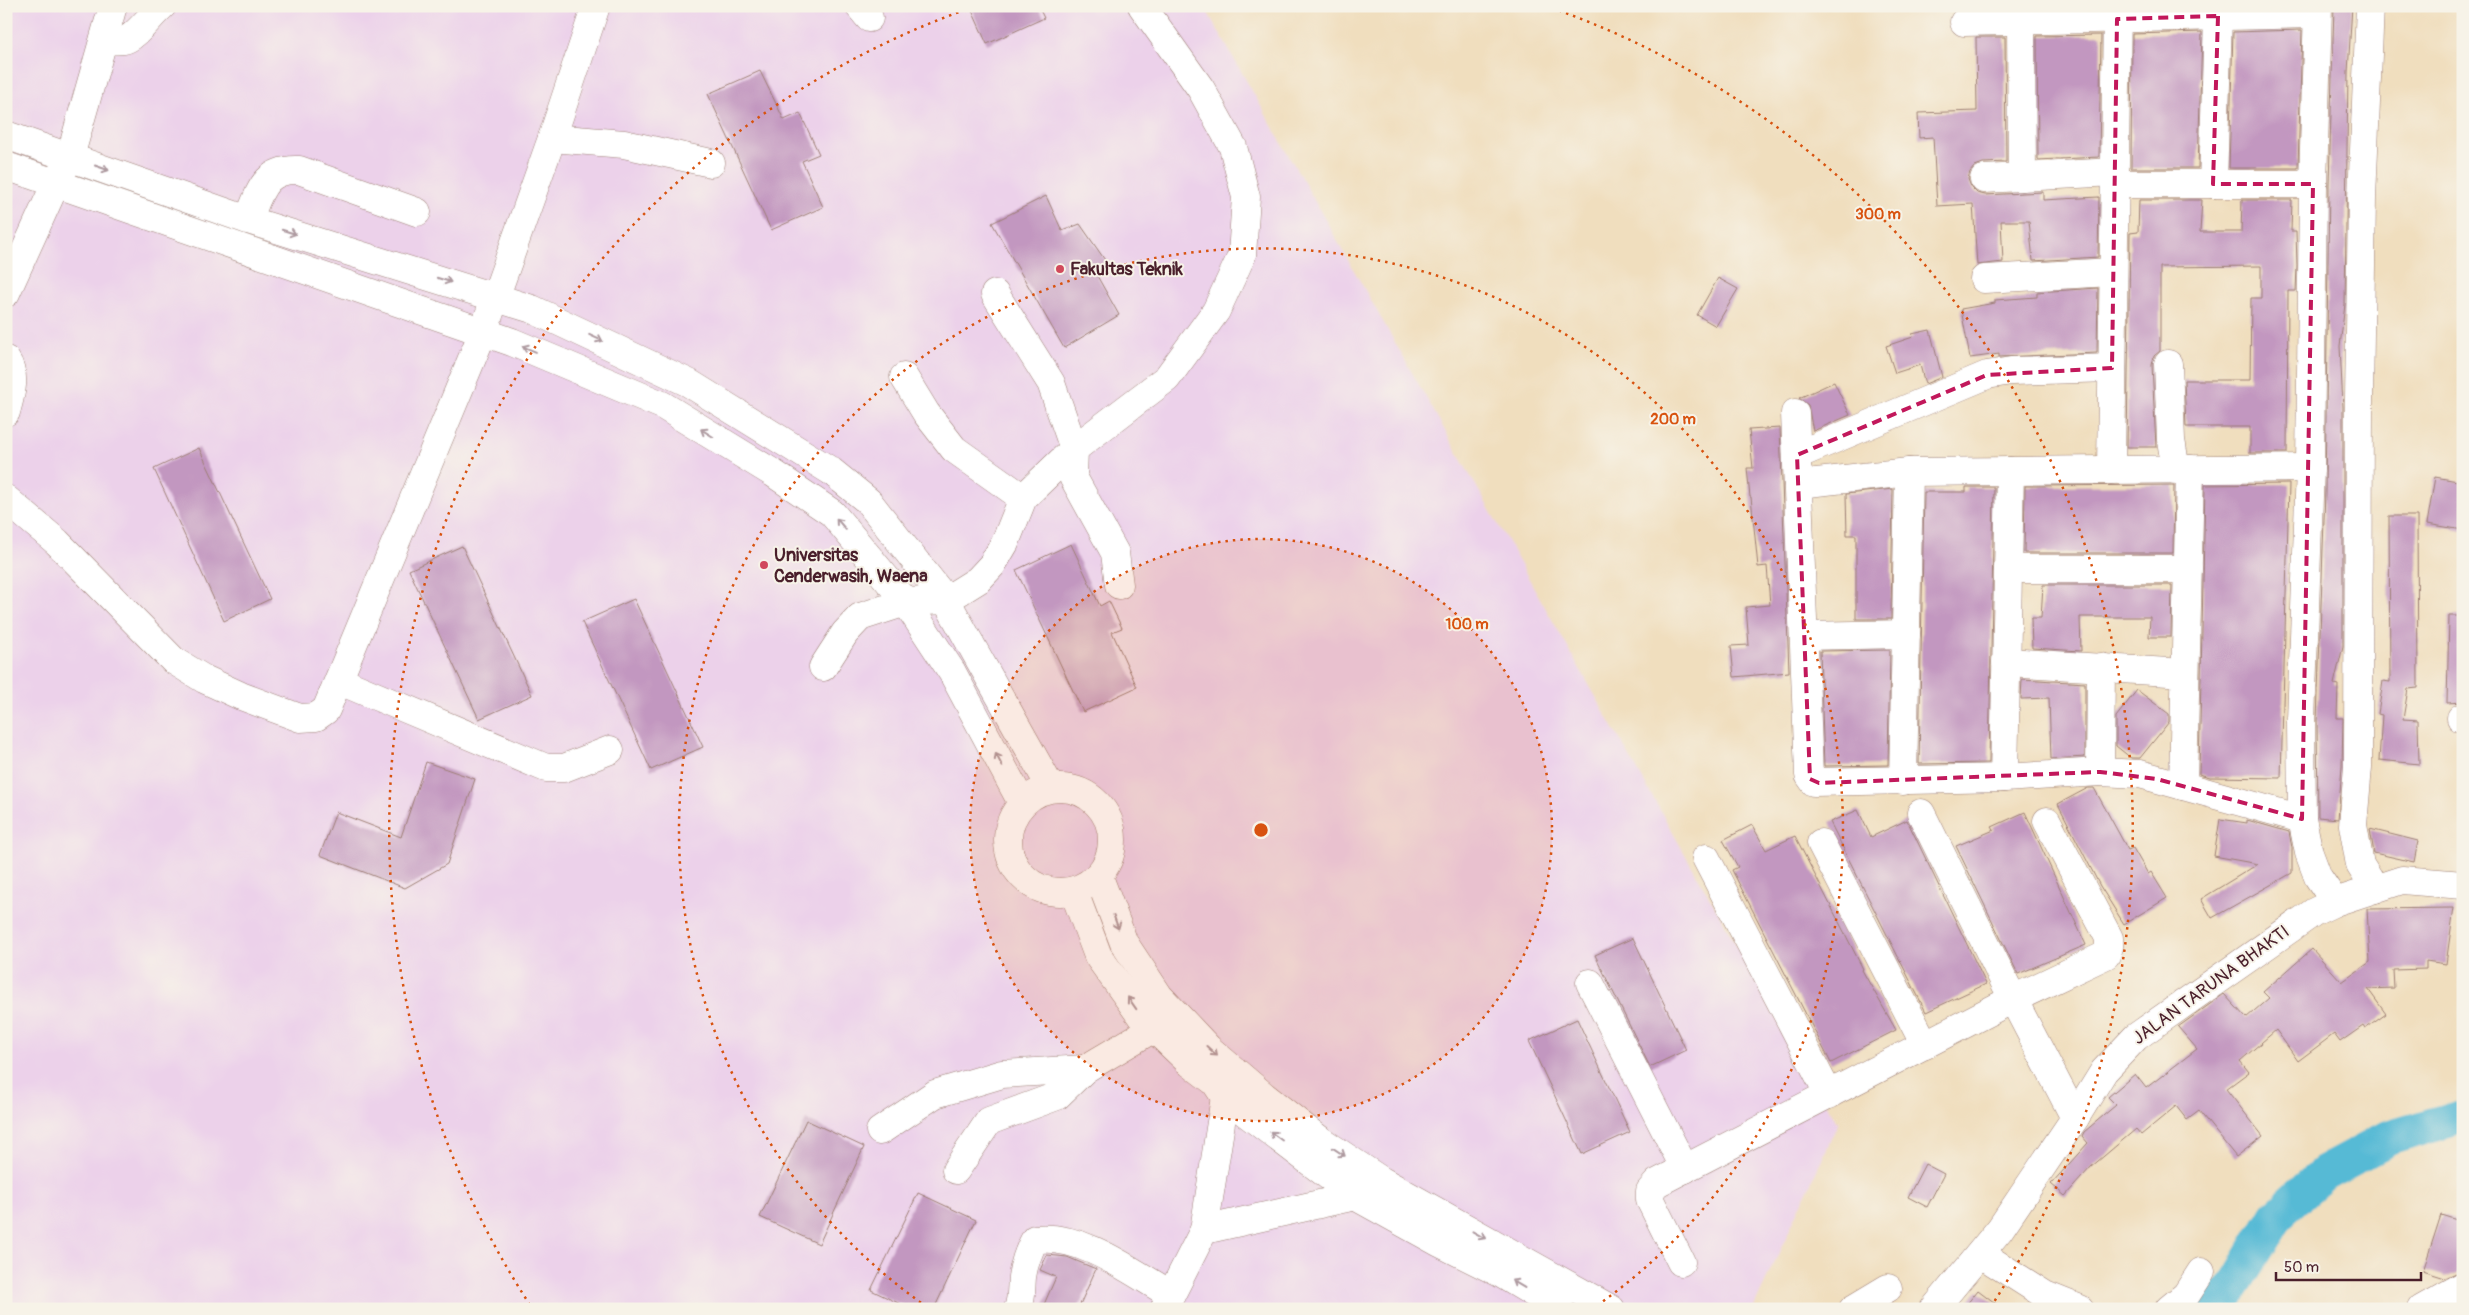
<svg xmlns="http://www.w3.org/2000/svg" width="2469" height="1315" font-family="Pangolin,sans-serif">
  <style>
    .built { fill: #ecd1ea }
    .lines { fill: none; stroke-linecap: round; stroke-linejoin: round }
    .river { stroke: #56bad5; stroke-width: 35 }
    .building { fill: #c297c0 }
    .minor-casing { stroke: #9d7e74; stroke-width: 29 }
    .minor { stroke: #fff; stroke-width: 28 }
    .oneway { stroke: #ae9aa0 }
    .marked { fill: none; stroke: #c2185b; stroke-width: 4; stroke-dasharray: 10 6; stroke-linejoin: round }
    .ring { fill: none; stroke: #d8530f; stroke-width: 2.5; stroke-dasharray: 2.5 5 }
    .poi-dot { fill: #d1495b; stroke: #f7f3e8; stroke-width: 2 }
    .labels { text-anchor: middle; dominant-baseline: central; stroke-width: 4; stroke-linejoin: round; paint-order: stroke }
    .poi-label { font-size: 18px; font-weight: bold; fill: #4a1f2b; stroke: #f7f3e8; text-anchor: start }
    .street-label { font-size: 18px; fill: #4a1f2b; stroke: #f7f3e8 }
    .centre { fill: #d8530f; stroke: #f7f3e8; stroke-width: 2.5 }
    .ring-label { font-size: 15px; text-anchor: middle; font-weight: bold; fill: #d8530f; stroke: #f7f3e8; stroke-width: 4; stroke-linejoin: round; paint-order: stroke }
  </style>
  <rect width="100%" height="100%" fill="#f7f3e8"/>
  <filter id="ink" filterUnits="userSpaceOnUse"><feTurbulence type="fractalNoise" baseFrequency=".02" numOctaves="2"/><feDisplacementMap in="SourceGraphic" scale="10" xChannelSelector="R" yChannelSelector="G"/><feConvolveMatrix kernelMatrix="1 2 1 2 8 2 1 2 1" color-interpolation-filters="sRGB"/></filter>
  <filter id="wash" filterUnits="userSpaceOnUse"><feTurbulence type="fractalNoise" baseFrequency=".0096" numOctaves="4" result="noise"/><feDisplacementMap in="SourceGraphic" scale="20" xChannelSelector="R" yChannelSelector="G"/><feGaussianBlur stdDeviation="1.12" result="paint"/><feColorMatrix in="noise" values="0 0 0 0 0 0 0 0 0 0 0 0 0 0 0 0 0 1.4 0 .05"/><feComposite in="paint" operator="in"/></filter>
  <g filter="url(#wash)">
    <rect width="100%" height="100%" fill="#f0debe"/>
    <!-- built -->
    <polygon class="built" points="6,6 1204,6 1838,1124 1753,1309 6,1309"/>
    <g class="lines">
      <!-- river -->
      <polyline class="river" points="2214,1309 2235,1286 2277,1215 2324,1173 2389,1138 2463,1116"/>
    </g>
    <g id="blocks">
      <!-- building -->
      <g class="building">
        <polygon points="970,6 1038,6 1044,18 987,44"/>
        <polygon points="2334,6 2352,6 2348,72 2345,304 2340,346 2343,407 2343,646 2334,684 2338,685 2337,718 2343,718 2342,766 2338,819 2318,817 2317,721 2325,492 2329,184"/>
        <polygon points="2302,30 2298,168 2229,168 2233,32"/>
        <polygon points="2202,32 2198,168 2131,168 2132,34"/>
        <polygon points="2101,35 2099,157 2038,160 2037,36"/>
        <polygon points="1976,37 2005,37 2006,162 1983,163 1975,166 1970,172 1968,179 1971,187 1977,193 1985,195 2043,192 2043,200 2099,197 2098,257 2033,261 2029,221 2001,221 2003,262 1977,265 1973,204 1937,206 1933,137 1919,138 1918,113 1977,111"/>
        <polygon points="760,71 784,120 800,113 819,154 802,161 823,207 771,230 708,94"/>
        <polygon points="1046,196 1062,231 1080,224 1107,263 1096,274 1119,315 1064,348 992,223"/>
        <polygon points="2139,200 2202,200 2200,232 2241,232 2242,200 2292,200 2291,231 2296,231 2297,266 2296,291 2288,291 2287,453 2250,453 2250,427 2186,427 2184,380 2250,380 2251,298 2261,298 2261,266 2160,267 2160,351 2154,356 2152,365 2156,447 2127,447 2130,233 2138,232"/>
        <polygon points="1718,278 1738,289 1716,326 1697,315"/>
        <polygon points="2098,288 2097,353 1999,357 1999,354 1970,358 1961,309 1995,303 1995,300 2037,297 2037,292"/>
        <polygon points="1930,330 1942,377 1925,384 1920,365 1895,373 1886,346 1913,337 1912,334"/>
        <polygon points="1834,382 1850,415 1813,431 1808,405 1799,398"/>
        <polygon points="1780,428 1789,672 1734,677 1731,646 1749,645 1746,607 1770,605 1767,566 1758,567 1751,497 1750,497 1747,468 1753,468 1749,430"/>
        <polygon points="199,448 270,599 224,621 154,469"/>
        <polygon points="2435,477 2463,482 2463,530 2427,524"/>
        <polygon points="2289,484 2281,778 2210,777 2199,774 2205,485"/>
        <polygon points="2174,485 2173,553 2024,553 2025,486"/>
        <polygon points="1966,487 1994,487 1989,763 1919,764 1924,492 1966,492"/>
        <polygon points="1893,489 1891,619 1856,619 1856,535 1847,535 1846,494"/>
        <polygon points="2389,516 2417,516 2418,688 2408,689 2403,719 2418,720 2419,764 2379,760 2382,715 2378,714 2383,681 2390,682"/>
        <polygon points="1071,544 1100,606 1109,601 1122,628 1112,632 1137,687 1083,712 1016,570"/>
        <polygon points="462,546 532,695 479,719 409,570"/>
        <polygon points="2043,585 2172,585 2171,637 2149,637 2150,617 2080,617 2081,651 2032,648 2031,618 2041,618"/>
        <polygon points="634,599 703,747 651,770 582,622"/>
        <polygon points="2449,616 2463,616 2463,702 2447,703"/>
        <polygon points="1890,650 1888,765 1824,766 1820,651"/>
        <polygon points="2022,679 2085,683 2085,757 2051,759 2049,698 2021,699"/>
        <polygon points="2137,690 2169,714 2169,722 2140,758 2131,758 2116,746 2116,717"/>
        <polygon points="426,762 475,779 447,864 405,888 320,855 336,812 401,837"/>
        <polygon points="2088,788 2094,788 2128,850 2133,848 2148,874 2151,872 2167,898 2124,924 2100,886 2058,804"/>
        <polygon points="1858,810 1871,837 1907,820 1986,984 1926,1012 1830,822"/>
        <polygon points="2025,812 2086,945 2018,974 1956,846 1994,830 1992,827"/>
        <polygon points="2220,819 2247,823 2247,820 2289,832 2292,848 2292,873 2212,918 2201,899 2258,864 2214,856"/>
        <polygon points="1752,825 1766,850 1795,836 1863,969 1862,970 1896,1030 1831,1063 1732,870 1738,867 1723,840"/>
        <polygon points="2370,829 2418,841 2414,862 2374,853"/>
        <polygon points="2454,908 2446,964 2426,961 2426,969 2393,970 2394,988 2368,989 2386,1014 2365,1029 2363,1026 2340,1042 2334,1034 2298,1061 2276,1030 2240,1061 2249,1072 2226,1089 2263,1136 2236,1157 2199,1111 2187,1120 2176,1106 2141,1135 2136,1129 2091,1167 2065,1196 2051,1184 2088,1143 2082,1136 2084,1132 2116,1105 2108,1097 2135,1074 2146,1088 2197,1049 2178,1027 2224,994 2246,1018 2269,998 2263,992 2312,949 2342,982 2370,962 2367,909"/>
        <polygon points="1633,938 1686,1050 1650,1067 1595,955"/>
        <polygon points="1577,1019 1630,1132 1582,1154 1529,1041"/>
        <polygon points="806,1120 864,1147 819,1244 760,1217"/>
        <polygon points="1925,1164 1944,1174 1927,1207 1908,1197"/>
        <polygon points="918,1193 976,1220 934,1309 911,1309 871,1290"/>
        <polygon points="2441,1215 2463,1222 2463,1270 2445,1278 2423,1271"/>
        <polygon points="1047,1255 1067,1257 1096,1269 1078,1309 1042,1309 1056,1277 1040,1270"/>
        <polygon points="1978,1290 2003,1309 1963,1309"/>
      </g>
    </g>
  </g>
  <g filter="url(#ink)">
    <use href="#blocks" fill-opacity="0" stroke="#9d7e74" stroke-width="1"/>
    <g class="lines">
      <defs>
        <g id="minor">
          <polyline points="859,6 869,18"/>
          <polyline points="2318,6 2313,184 2310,468 2301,721 2302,819 2309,853 2318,877 2335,902"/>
          <polyline points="2370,6 2362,198 2359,400 2358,767 2353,825 2360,865 2375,889"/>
          <polyline points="2021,21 2022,177"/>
          <polyline points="1964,22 2317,14"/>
          <path d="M104,40C110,40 118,41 124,40C134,39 152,14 162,6"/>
          <polyline points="6,135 248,220 532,309 689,383 831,471 868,501 946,600 1051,788"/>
          <polyline points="552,138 624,144 711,163"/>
          <polyline points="6,166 512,342 662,405 773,473 832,513 906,602 952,672 1022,803"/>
          <polyline points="1984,179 2115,172"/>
          <polyline points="2115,184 2313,184"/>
          <polyline points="2213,184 2218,16"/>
          <path d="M248,220C260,192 264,168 299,170L417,212"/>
          <polyline points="1984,279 2113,272"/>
          <polyline points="6,293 56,183 70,157 113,6"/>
          <polyline points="995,294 1051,383 1074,449 1073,477 1115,553 1119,585"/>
          <path d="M6,360C17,376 11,394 6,412"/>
          <polyline points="2168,364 2171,440 2176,470"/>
          <polyline points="904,377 926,413 954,449 1023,498"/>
          <polyline points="1795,413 1809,775 1814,782 2004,778 2100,772 2140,774 2302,819"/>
          <polyline points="1797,455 1987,375 2011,371 2112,368"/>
          <polyline points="2111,470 2117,6"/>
          <polyline points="1798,484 1909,472 2310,468"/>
          <polyline points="6,499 57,542 173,660 204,679 241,696 300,718 316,717 326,710 483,332 552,138 596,6"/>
          <polyline points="2008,569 2188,569"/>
          <polyline points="1804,636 1906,634"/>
          <polyline points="2006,662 2185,673"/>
          <polyline points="823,667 845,633 860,617 906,602 946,600 978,580 992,565 1005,543 1023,498 1074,449 1167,378 1216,311 1242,255 1246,197 1233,147 1201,89 1142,6"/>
          <polyline points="340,681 546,768 564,768 610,750"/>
          <polyline points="2461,718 2463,718"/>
          <polyline points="2100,772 2101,667"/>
          <polyline points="2004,778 2010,471"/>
          <polyline points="1903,781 1909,472"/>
          <polyline points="2183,786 2190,469"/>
          <circle cx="1060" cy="840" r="52"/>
          <polyline points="1921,813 2013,999 2075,1118"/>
          <polyline points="1821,843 1925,1045"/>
          <polyline points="1706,858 1829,1095"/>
          <polyline points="1099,877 1124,943 1159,996 1209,1049 1264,1096 1320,1140 1382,1181 1611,1309"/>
          <polyline points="1074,892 1098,956 1141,1016 1190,1063 1215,1082 1225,1097 1355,1196 1440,1243 1500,1273 1560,1309"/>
          <polyline points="1590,983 1685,1169"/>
          <polyline points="880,1131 935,1094 1002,1074 1085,1069"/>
          <polyline points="956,1170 989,1121 1057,1096 1085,1069 1154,1028"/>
          <polyline points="1204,1230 1355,1196"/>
          <polyline points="1981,1254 2045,1295 2080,1309"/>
          <polyline points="1681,1262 1650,1200 1650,1191 1657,1183 2013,999 2106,955 2109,947 2109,938 2047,821"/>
          <path d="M1018,1309C1022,1298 1021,1288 1022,1277C1024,1264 1029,1250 1035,1239C1083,1234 1130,1271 1170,1294"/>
          <polyline points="1164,1309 1204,1230 1225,1097"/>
          <polyline points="1853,1309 1888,1288"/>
          <polyline points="1934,1309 2000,1229 2075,1118 2104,1071 2136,1037 2314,912 2335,902 2402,880 2463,885"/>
          <polyline points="2169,1309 2186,1295 2201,1272"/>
          <polyline points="2422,1309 2463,1286"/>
        </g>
      </defs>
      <!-- minor casing -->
      <use href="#minor" class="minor-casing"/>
      <!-- minor -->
      <use href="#minor" class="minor"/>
    </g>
    <!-- one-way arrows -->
    <defs><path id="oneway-shaft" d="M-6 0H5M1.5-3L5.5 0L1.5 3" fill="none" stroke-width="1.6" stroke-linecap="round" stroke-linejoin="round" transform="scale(1.25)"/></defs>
    <g class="oneway">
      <use href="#oneway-shaft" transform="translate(102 168) rotate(19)"/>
      <use href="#oneway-shaft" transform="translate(289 232) rotate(17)"/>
      <use href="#oneway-shaft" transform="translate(444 280) rotate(17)"/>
      <use href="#oneway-shaft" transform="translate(596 338) rotate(25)"/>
      <use href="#oneway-shaft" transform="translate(529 349) rotate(-157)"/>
      <use href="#oneway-shaft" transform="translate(707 433) rotate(-148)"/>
      <use href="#oneway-shaft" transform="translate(841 524) rotate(-130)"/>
      <use href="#oneway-shaft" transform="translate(999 760) rotate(-118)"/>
      <use href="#oneway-shaft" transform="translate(1116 922) rotate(70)"/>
      <use href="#oneway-shaft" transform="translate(1132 1003) rotate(-125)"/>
      <use href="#oneway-shaft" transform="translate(1212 1051) rotate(42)"/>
      <use href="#oneway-shaft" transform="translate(1276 1136) rotate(-143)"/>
      <use href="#oneway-shaft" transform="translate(1339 1152) rotate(34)"/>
      <use href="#oneway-shaft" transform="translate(1479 1235) rotate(29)"/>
      <use href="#oneway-shaft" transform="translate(1518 1284) rotate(-149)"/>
    </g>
  </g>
  <!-- marked area -->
  <path class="marked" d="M2218,16L2213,184H2313L2302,819L2157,779L2100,772L1819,783L1810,779L1797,455L1987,375L2112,368L2117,19Z"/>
  <!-- distance rings -->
  <circle cx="1261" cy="830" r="291" fill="#d8530f" fill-opacity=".12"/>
  <g class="ring">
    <circle cx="1261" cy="830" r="291"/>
    <path d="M927 1307A582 582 0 1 1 1595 1307"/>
    <path d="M530 1305A872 872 0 0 1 970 8M1552 8A872 872 0 0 1 1992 1305"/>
  </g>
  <!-- markers -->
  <g class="poi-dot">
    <circle cx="1060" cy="269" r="5"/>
    <circle cx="764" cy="565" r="5"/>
  </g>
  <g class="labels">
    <!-- poi labels -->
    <g class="poi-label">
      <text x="1070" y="269">Fakultas Teknik</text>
      <text x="774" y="555">Universitas<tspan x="774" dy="21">Cenderwasih, Waena</tspan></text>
    </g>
    <!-- street labels -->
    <g class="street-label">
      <text transform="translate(2211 985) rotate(-36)">JALAN TARUNA BHAKTI</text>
    </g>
  </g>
  <circle cx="1261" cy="830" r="8" class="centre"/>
  <g class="ring-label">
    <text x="1878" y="219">300 m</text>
    <text x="1673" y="424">200 m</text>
    <text x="1467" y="629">100 m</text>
  </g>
  <!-- margin -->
  <rect width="2469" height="1315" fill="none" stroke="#f7f3e8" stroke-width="25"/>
  <!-- scale -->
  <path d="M2276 1272v8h145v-8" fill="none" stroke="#4a1f2b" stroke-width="2.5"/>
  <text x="2284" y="1272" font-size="15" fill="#4a1f2b" stroke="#f7f3e8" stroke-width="4" paint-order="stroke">50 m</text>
</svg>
